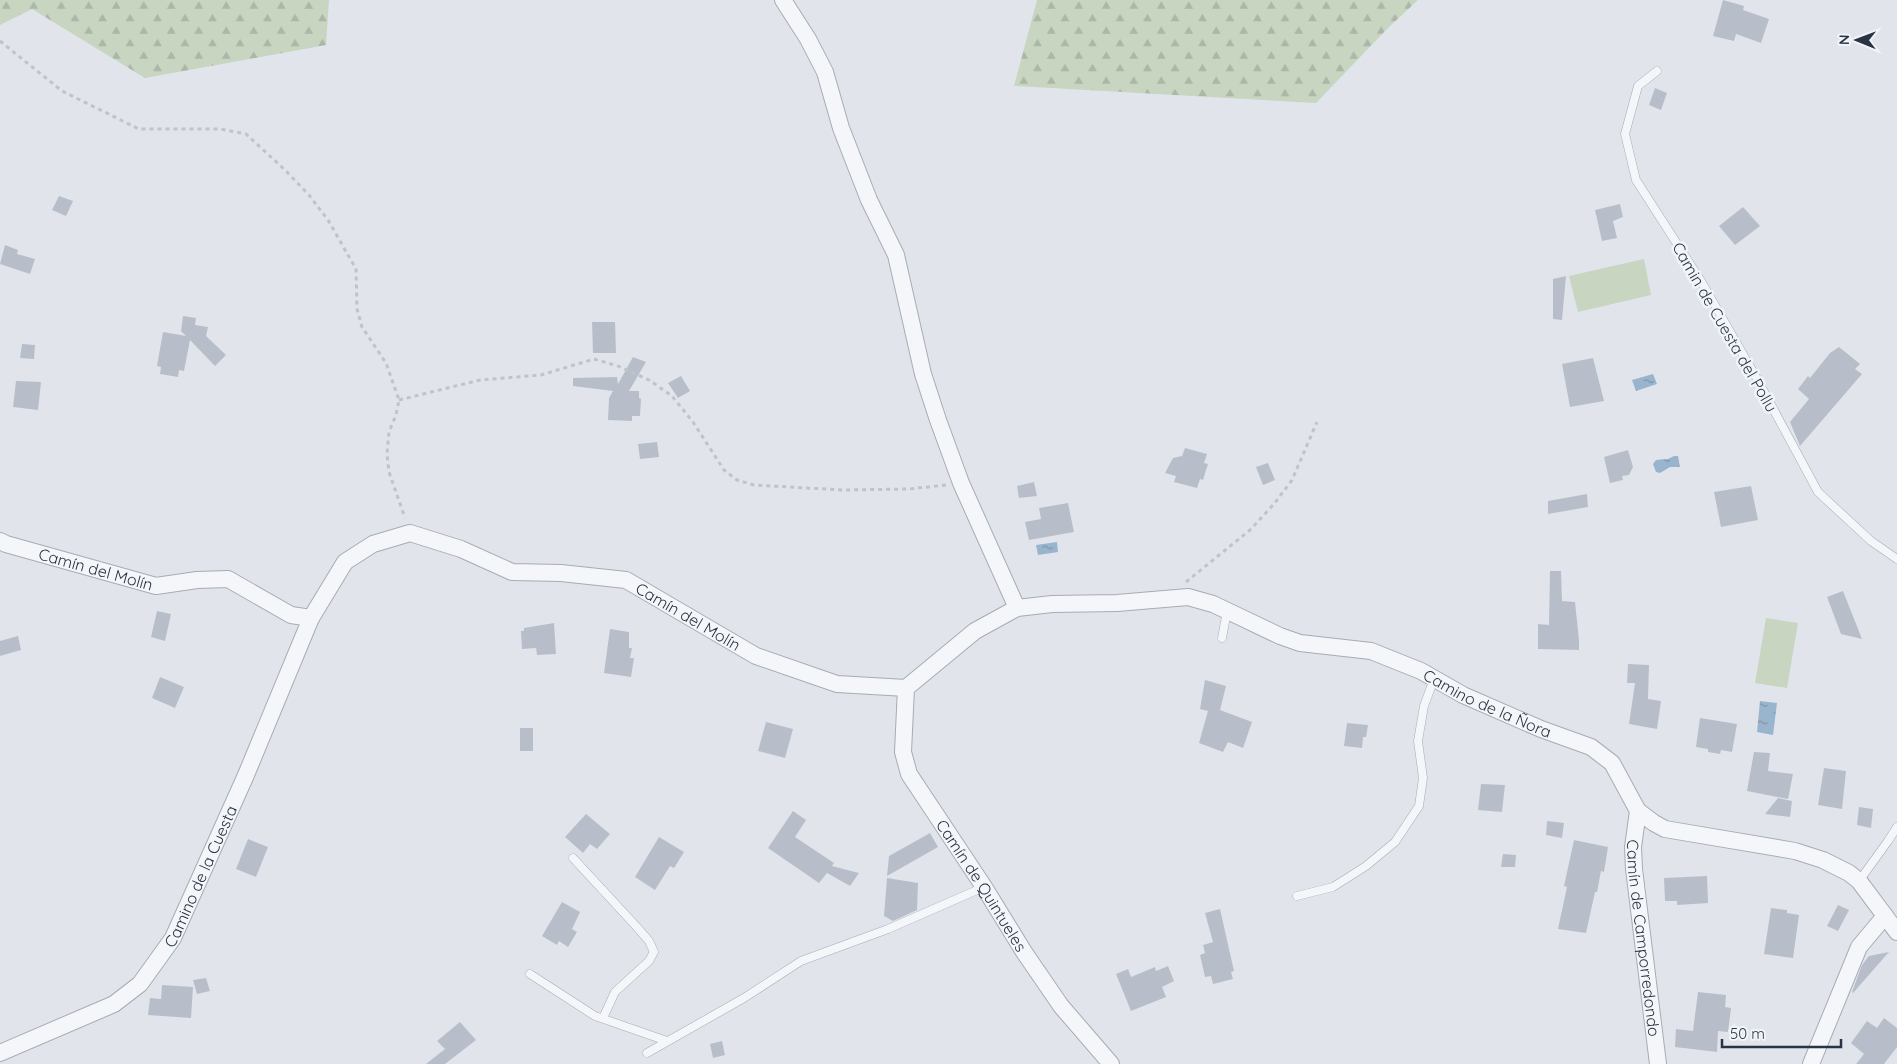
<svg xmlns="http://www.w3.org/2000/svg" width="1897" height="1064" font-family="Quicksand,sans-serif">
  <style>
    .forest { fill: url(#forest-firs) }
    .garden { fill: #c7d5c1 }
    .water { fill: url(#water-ripples) }
    .building { fill: #b8bec9 }
    .lines { fill: none; stroke-linecap: round; stroke-linejoin: round }
    .service-casing { stroke: #a6acb6; stroke-width: 9 }
    .minor-casing { stroke: #a6acb6; stroke-width: 18 }
    .path { stroke: #bfc3ca; stroke-width: 3; stroke-dasharray: 4 4; stroke-linecap: butt }
    .service { stroke: #f4f6f9; stroke-width: 8 }
    .minor { stroke: #f4f6f9; stroke-width: 16 }
    .labels { text-anchor: middle; dominant-baseline: central; stroke-width: 5; stroke-linejoin: round; paint-order: stroke }
    .street-label { font-size: 16px; fill: #283344; stroke: #f1f4f8 }
  </style>
  <defs>
    <pattern id="forest-firs" width="22" height="20" patternUnits="userSpaceOnUse" patternTransform="scale(1.25)"><rect width="22" height="20" fill="#c7d5c1"/><path d="M5 1l3.5 6h-7zM16 11l3.5 6h-7z" fill="#abb7a7"/></pattern>
    <pattern id="water-ripples" width="26" height="14" patternUnits="userSpaceOnUse" patternTransform="scale(1.25)"><rect width="26" height="14" fill="#99b4cd"/><path d="M2 4q2-2 4 0t4 0M15 11q2-2 4 0t4 0" fill="none" stroke="#7d93a8"/></pattern>
  </defs>
  <rect width="100%" height="100%" fill="#e1e5eb"/>
  <!-- forest -->
  <g class="forest">
    <polygon points="0,0 329,0 326,45 145,78 32,9 0,25"/>
    <polygon points="1037,0 1418,0 1387,29 1316,103 1014,86"/>
  </g>
  <!-- garden -->
  <g class="garden">
    <polygon points="1644,259 1651,295 1578,312 1569,276"/>
    <polygon points="1766,618 1798,623 1787,688 1755,683"/>
  </g>
  <!-- water -->
  <g class="water">
    <polygon points="1653,374 1657,384 1636,391 1632,380"/>
    <polygon points="1674,456 1678,456 1680,467 1670,467 1660,473 1656,472 1653,464 1656,460 1668,459"/>
    <polygon points="1057,542 1058,552 1038,555 1036,545"/>
    <polygon points="1760,701 1777,703 1773,735 1757,732"/>
  </g>
  <!-- building -->
  <g class="building">
    <polygon points="1723,0 1744,6 1743,10 1769,19 1761,43 1736,34 1734,41 1713,36"/>
    <polygon points="1655,88 1667,93 1661,110 1649,105"/>
    <polygon points="59,196 73,201 66,216 52,210"/>
    <polygon points="1620,204 1623,217 1613,221 1617,238 1602,241 1595,210"/>
    <polygon points="1743,207 1760,226 1735,245 1719,226"/>
    <polygon points="5,245 18,250 17,254 35,259 30,274 0,264"/>
    <polygon points="1566,276 1562,320 1553,319 1553,279"/>
    <polygon points="183,316 196,318 195,325 208,327 206,336 226,355 215,366 190,340 184,371 179,370 178,377 160,374 161,367 157,366 163,332 186,336 181,331"/>
    <polygon points="592,322 615,322 616,353 593,353"/>
    <polygon points="22,344 35,345 34,359 20,358"/>
    <polygon points="1839,347 1860,364 1855,369 1862,374 1800,446 1790,422 1809,399 1798,389 1808,376 1810,378 1830,353"/>
    <polygon points="633,357 646,362 629,391 639,391 639,398 641,399 640,416 632,416 632,421 608,420 609,398 613,391 573,386 573,378 617,377 618,384"/>
    <polygon points="1593,358 1604,401 1570,407 1562,364"/>
    <polygon points="681,376 690,391 678,398 668,383"/>
    <polygon points="16,381 41,382 38,410 13,407"/>
    <polygon points="657,442 659,457 640,459 638,444"/>
    <polygon points="1185,448 1207,454 1204,463 1208,464 1203,480 1200,479 1197,488 1174,482 1176,476 1165,473 1173,458 1182,456"/>
    <polygon points="1628,450 1633,467 1629,475 1622,476 1623,480 1610,483 1604,457"/>
    <polygon points="1268,463 1275,480 1263,485 1256,467"/>
    <polygon points="1034,482 1037,496 1019,498 1017,486"/>
    <polygon points="1751,486 1758,520 1721,527 1714,492"/>
    <polygon points="1587,494 1588,507 1548,514 1548,501"/>
    <polygon points="1068,503 1074,532 1029,540 1025,522 1041,519 1039,508"/>
    <polygon points="1550,571 1561,571 1562,601 1575,602 1579,640 1579,650 1538,649 1538,624 1549,625"/>
    <polygon points="1843,591 1862,639 1841,634 1827,597"/>
    <polygon points="157,611 171,614 165,641 151,637"/>
    <polygon points="554,623 556,654 537,655 536,648 522,649 521,631 524,631 524,628"/>
    <polygon points="610,629 629,632 629,648 632,648 630,658 634,658 631,677 604,673"/>
    <polygon points="18,636 21,650 0,656 0,641"/>
    <polygon points="1628,664 1649,665 1648,699 1661,701 1657,729 1629,724 1635,683 1627,683"/>
    <polygon points="160,677 184,687 175,708 152,698"/>
    <polygon points="1205,680 1226,686 1220,710 1252,722 1243,748 1228,742 1223,752 1199,743 1208,711 1200,709"/>
    <polygon points="1700,718 1737,724 1732,752 1721,750 1720,754 1708,752 1708,749 1696,747"/>
    <polygon points="766,722 793,729 785,758 758,751"/>
    <polygon points="1347,723 1368,725 1366,737 1363,737 1362,748 1344,746"/>
    <rect x="520" y="728" width="13" height="23"/>
    <polygon points="1754,752 1770,753 1768,771 1793,774 1788,799 1747,791"/>
    <polygon points="1824,768 1846,771 1842,809 1818,805"/>
    <polygon points="1481,784 1505,785 1502,812 1478,810"/>
    <polygon points="1778,798 1792,801 1790,817 1765,814"/>
    <polygon points="1859,807 1873,809 1871,828 1857,825"/>
    <polygon points="793,811 806,820 795,837 834,863 832,866 859,873 850,886 827,873 819,883 768,848"/>
    <polygon points="586,814 610,834 597,849 590,844 583,853 565,837"/>
    <polygon points="1547,821 1564,823 1562,838 1546,835"/>
    <polygon points="930,833 938,847 887,876 889,856"/>
    <polygon points="659,837 684,852 674,868 670,866 655,890 635,877"/>
    <polygon points="248,839 268,847 256,877 236,869"/>
    <polygon points="1574,840 1608,847 1604,872 1601,871 1597,892 1595,892 1586,933 1558,929 1567,887 1564,886"/>
    <polygon points="1503,854 1516,855 1515,867 1501,867"/>
    <polygon points="1707,876 1708,903 1677,905 1677,901 1665,901 1664,878"/>
    <polygon points="887,878 918,883 917,910 893,921 884,916"/>
    <polygon points="562,902 580,912 572,929 577,932 568,947 559,941 557,945 542,936"/>
    <polygon points="1838,905 1849,910 1838,931 1827,926"/>
    <polygon points="1771,908 1787,910 1787,913 1799,915 1793,958 1764,954"/>
    <polygon points="1220,909 1234,971 1231,972 1233,979 1213,984 1211,976 1205,977 1200,955 1205,953 1203,945 1213,942 1205,913"/>
    <polygon points="1889,952 1853,993 1852,992 1862,965 1869,956"/>
    <polygon points="1168,966 1174,981 1162,987 1166,997 1131,1011 1116,974 1128,969 1131,977 1155,967 1156,971"/>
    <polygon points="206,978 210,991 197,994 193,980"/>
    <polygon points="162,985 193,987 191,1018 148,1015 150,998 161,999"/>
    <polygon points="1698,992 1726,995 1725,1007 1731,1008 1728,1032 1718,1031 1717,1052 1675,1047 1676,1029 1693,1031"/>
    <polygon points="1884,1018 1897,1028 1897,1047 1884,1064 1856,1064 1864,1054 1851,1043 1867,1021 1877,1028"/>
    <polygon points="460,1022 476,1040 445,1064 426,1064 445,1049 437,1041"/>
    <polygon points="722,1041 725,1055 713,1058 710,1044"/>
  </g>
  <g class="lines">
    <defs>
      <g id="service">
        <polyline points="1657,71 1638,86 1625,134 1636,180 1701,281 1756,377 1818,492 1871,541 1897,559"/>
        <polyline points="1222,638 1227,611"/>
        <polyline points="573,858 635,925 649,941 654,952 649,961 615,992 603,1018"/>
        <polyline points="1859,881 1888,841 1897,827"/>
        <polyline points="1297,896 1333,887 1366,866 1395,842 1419,806 1423,778 1418,741 1424,706 1434,679"/>
        <polyline points="530,974 595,1016 667,1041"/>
        <polyline points="647,1053 744,998 801,961 888,929 984,887"/>
      </g>
      <g id="minor">
        <polyline points="783,0 808,39 825,72 841,128 869,200 896,255 923,374 938,420 961,483 1017,608"/>
        <path id="s1" d="M0,541L6,544L156,586L197,580L228,579L291,615L311,618L345,562L373,544L410,533L461,549L512,572L561,573L626,580L756,656L837,684L906,688L975,631L1017,608L1052,604L1117,603L1188,597L1213,604L1280,636L1300,643L1371,651L1421,671L1463,695L1541,729L1591,747L1612,763L1638,811L1654,823L1665,829L1795,851L1823,860L1849,873L1859,881L1897,932"/>
        <path id="s2" d="M906,688L903,752L909,774L984,887L1024,952L1061,1006L1111,1064"/>
        <path id="s3" d="M1638,811L1633,847L1634,869L1658,1064"/>
        <path id="s4" d="M0,1053L114,1004L140,984L173,938L246,775L311,618"/>
        <polyline points="1811,1064 1859,947 1885,916"/>
      </g>
    </defs>
    <!-- service casing -->
    <use href="#service" class="service-casing"/>
    <!-- minor casing -->
    <use href="#minor" class="minor-casing"/>
    <!-- path -->
    <g class="path">
      <polyline points="0,41 62,91 139,129 220,129 246,134 285,170 309,195 328,220 356,269 357,309 362,327 386,363 399,400 396,415 389,432 387,454 389,472 405,518"/>
      <polyline points="399,400 480,380 541,375 594,359 618,366 649,380 672,396 693,422 724,470 737,480 754,485 843,490 909,489 946,485"/>
      <polyline points="1186,582 1250,530 1274,504 1292,480 1317,422"/>
    </g>
    <!-- service -->
    <use href="#service" class="service"/>
    <!-- minor -->
    <use href="#minor" class="minor"/>
  </g>
  <g class="labels">
    <!-- street labels -->
    <g class="street-label">
      <text transform="translate(1725 327) rotate(60)">Camin de Cuesta del Pollu</text>
      <text stroke="none"><textPath href="#s1" startOffset="100">Camín del Molín</textPath></text>
      <text stroke="none"><textPath href="#s1" startOffset="761">Camín del Molín</textPath></text>
      <text stroke="none"><textPath href="#s1" startOffset="1624">Camino de la Ñora</textPath></text>
      <text stroke="none"><textPath href="#s4" startOffset="281">Camino de la Cuesta</textPath></text>
      <text stroke="none"><textPath href="#s2" startOffset="220">Camín de Quintueles</textPath></text>
      <text stroke="none"><textPath href="#s3" startOffset="128">Camín de Camporredondo</textPath></text>
    </g>
  </g>
  <!-- north arrow -->
  <g transform="translate(1857 40) rotate(271)" stroke="#f1f4f8" stroke-width="4" paint-order="stroke">
  <path d="M0-4L9 19L0 12L-9 19Z" fill="#283344"/>
  <text y="-8" font-size="14" font-weight="bold" text-anchor="middle" fill="#283344">N</text>
  </g>
  <!-- scale -->
  <path d="M1722 1039v8h119v-8" fill="none" stroke="#283344" stroke-width="2.5"/>
  <text x="1730" y="1039" font-size="15" fill="#283344" stroke="#f1f4f8" stroke-width="4" paint-order="stroke">50 m</text>
</svg>
